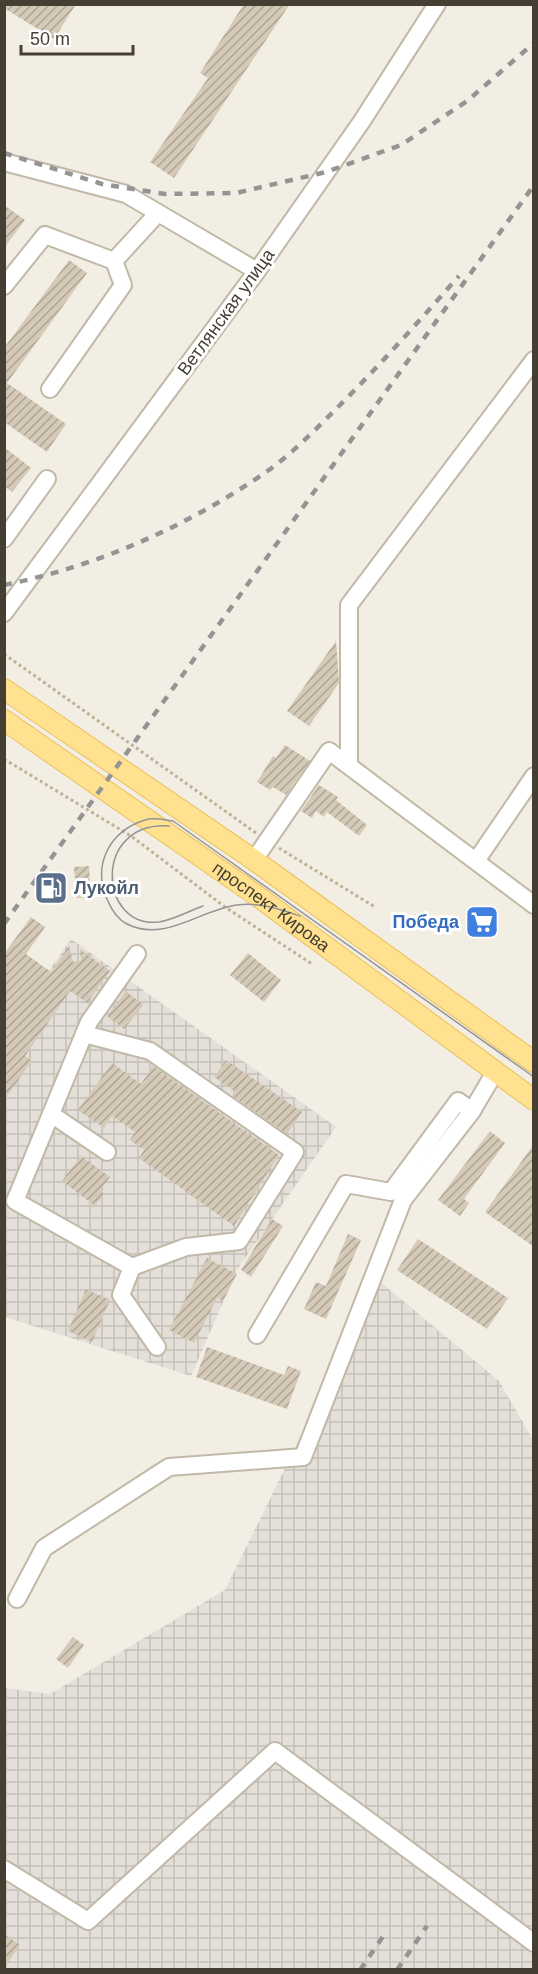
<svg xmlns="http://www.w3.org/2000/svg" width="538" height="1974" font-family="Helvetica,sans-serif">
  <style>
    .industrial { fill: url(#industrial-grid) }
    .building { fill: url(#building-hatch) }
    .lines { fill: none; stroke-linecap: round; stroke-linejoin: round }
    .minor-casing { stroke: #c1b9a8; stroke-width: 20 }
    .major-casing { stroke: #eac05a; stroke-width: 22 }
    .path { stroke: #c1b296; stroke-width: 3; stroke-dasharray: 3 3; stroke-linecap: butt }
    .minor { stroke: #fff; stroke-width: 16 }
    .major { stroke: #ffe190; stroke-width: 20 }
    .tram { stroke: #949494; stroke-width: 1.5 }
    .rail { stroke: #949494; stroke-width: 4.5; stroke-dasharray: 8 8; stroke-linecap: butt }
    .labels { text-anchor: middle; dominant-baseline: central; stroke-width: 6; stroke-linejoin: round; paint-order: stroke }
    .street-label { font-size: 18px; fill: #453e33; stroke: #fff }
    .service-label { font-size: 18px; font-weight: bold; fill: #4e5e75; stroke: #fff; text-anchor: start }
    .shop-label { font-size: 18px; font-weight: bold; fill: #366cbe; stroke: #fff; text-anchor: end }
  </style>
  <defs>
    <pattern id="industrial-grid" width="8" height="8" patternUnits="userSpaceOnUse" patternTransform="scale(1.5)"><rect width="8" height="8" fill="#e4dfd8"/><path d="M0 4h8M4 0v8" fill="none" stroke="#c5c0ba"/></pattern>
    <pattern id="building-hatch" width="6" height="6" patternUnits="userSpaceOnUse" patternTransform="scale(1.5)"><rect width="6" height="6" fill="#d5cab8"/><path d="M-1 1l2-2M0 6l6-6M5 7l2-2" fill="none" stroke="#afa596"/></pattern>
  </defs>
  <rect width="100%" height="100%" fill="#f3eee3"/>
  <!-- industrial -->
  <g class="industrial">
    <polygon points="71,939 336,1127 237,1270 191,1376 5,1317 5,1034"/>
    <polygon points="378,1280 499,1381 533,1440 533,1969 5,1970 5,1688 50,1694 225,1590"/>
  </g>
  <!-- building -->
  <g class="building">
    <polygon points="4,4 76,4 54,39 4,8"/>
    <polygon points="244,4 290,4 174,178 150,162 208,78 200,73"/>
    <polygon points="4,205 25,220 4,248"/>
    <polygon points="69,260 87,273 7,383 66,424 47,452 4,422 4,348"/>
    <polygon points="4,447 31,468 12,492 4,486"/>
    <polygon points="336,641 339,683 309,726 287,711"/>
    <polygon points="285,745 310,761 286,795 273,787 270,790 257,782 273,756 276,758"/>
    <polygon points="319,785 338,797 336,800 367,825 359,836 327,812 324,817 316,811 312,818 301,811"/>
    <polygon points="89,866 91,897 76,898 74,867"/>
    <polygon points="31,917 45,927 26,954 51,972 69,946 73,962 81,960 80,949 110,971 87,1003 70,991 25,1056 32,1061 4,1100 4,954"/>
    <polygon points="248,953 281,980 264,1002 230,975"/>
    <polygon points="126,991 143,1005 124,1029 107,1016"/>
    <polygon points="226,1060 302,1112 287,1134 233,1096 236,1092 214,1077"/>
    <polygon points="112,1063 141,1084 153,1066 279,1155 234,1226 139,1158 144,1150 130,1140 135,1132 112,1116 104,1128 78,1110"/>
    <polygon points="490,1131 505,1143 464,1199 469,1203 460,1216 438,1200"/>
    <polygon points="534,1144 534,1247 485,1212"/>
    <polygon points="81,1156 110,1177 100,1190 104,1194 95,1206 62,1181"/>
    <polygon points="272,1219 283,1226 251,1277 241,1270"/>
    <polygon points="348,1234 361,1240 326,1319 304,1309 316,1282 326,1286"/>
    <polygon points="418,1239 508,1298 487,1329 397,1270"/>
    <polygon points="207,1258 237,1274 223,1301 217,1298 194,1343 169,1330"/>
    <polygon points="86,1289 110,1300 92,1342 68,1331"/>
    <polygon points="207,1347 284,1375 288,1366 301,1371 287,1409 196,1377"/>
    <polygon points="73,1637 84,1645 68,1668 56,1659"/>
    <polygon points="4,1934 20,1945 4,1968"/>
  </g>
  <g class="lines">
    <defs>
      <g id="minor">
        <polyline points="4,162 126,194 257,271"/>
        <polyline points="4,286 45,235 114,261"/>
        <polyline points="50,389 123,285 114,261 158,213"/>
        <polyline points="4,539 47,479"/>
        <polyline points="4,613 257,271 362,121 437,4"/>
        <polyline points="349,765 349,605 534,360"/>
        <polyline points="254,860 329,751 534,905"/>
        <polyline points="476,861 534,776"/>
        <polyline points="84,1034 150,1051 295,1152 239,1241 186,1247 132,1267 121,1295 157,1347"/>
        <polyline points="51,1114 107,1152"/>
        <polyline points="132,1267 15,1201 89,1022 137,954"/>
        <polyline points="257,1335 346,1184 391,1192 458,1101 472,1111"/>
        <polyline points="17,1599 44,1548 169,1467 303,1457 403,1200 472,1111 495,1072"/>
        <polyline points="4,1869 88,1921 275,1751 534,1943"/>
      </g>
      <g id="major">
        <polyline points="4,689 254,860 534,1062"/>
        <path id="s1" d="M4,720L256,895L534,1100"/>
      </g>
    </defs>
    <!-- minor casing -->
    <use href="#minor" class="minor-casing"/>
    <!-- major casing -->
    <use href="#major" class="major-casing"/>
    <!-- path -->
    <g class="path">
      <polyline points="4,654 256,833"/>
      <polyline points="4,759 131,836 225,907 312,964"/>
      <polyline points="279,848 375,907"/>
    </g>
    <!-- minor -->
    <use href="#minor" class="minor"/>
    <!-- major -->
    <use href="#major" class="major"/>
    <!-- tram -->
    <g class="tram">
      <path d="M169,826C92,821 98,929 159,922C173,920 189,911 203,906"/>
      <path d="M300,916C279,909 259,902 237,905C199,910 165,943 127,924C117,919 111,909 107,899C92,864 110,831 145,820C153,817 165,820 173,821L534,1077"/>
    </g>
    <!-- rail -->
    <g class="rail">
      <polyline points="4,153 102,184 165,194 236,193 326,172 401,145 467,101 534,43"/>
      <path d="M4,585C99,566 190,525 269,470C294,452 317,428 339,406C381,364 420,320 459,276"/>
      <polyline points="4,924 534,185"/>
      <polyline points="360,1970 384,1935"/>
      <polyline points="397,1970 427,1926"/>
    </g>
  </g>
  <!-- icons -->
  <defs>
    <symbol id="fuel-square" viewBox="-11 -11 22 22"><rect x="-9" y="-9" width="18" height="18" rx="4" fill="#5c6f8a" stroke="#fff"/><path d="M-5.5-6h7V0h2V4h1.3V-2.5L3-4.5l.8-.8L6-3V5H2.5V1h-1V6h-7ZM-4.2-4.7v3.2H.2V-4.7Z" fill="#fff"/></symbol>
    <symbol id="supermarket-square" viewBox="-11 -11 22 22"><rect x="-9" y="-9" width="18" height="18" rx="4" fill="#3f7fe0" stroke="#fff"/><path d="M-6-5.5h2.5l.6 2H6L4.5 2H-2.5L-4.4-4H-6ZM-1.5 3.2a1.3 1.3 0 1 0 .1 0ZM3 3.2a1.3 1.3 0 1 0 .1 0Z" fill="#fff"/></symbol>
  </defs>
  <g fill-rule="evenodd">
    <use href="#fuel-square" x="32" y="869" width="38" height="38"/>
    <use href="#supermarket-square" x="463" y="903" width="38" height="38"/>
  </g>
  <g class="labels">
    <!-- street labels -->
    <g class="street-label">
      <text transform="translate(226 312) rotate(-54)">Ветлянская улица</text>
      <text stroke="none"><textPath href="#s1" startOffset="326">проспект Кирова</textPath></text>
    </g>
    <!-- service labels -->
    <g class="service-label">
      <text x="74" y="888">Лукойл</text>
    </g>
    <!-- shop labels -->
    <g class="shop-label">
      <text x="459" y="922">Победа</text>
    </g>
  </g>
  <!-- border -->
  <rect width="538" height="1974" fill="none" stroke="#453e33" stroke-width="12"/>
  <!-- scale -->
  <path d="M21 45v9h112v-9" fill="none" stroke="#453e33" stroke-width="3"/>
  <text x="30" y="45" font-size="18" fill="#453e33" stroke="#ffffff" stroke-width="4.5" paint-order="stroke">50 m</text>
</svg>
